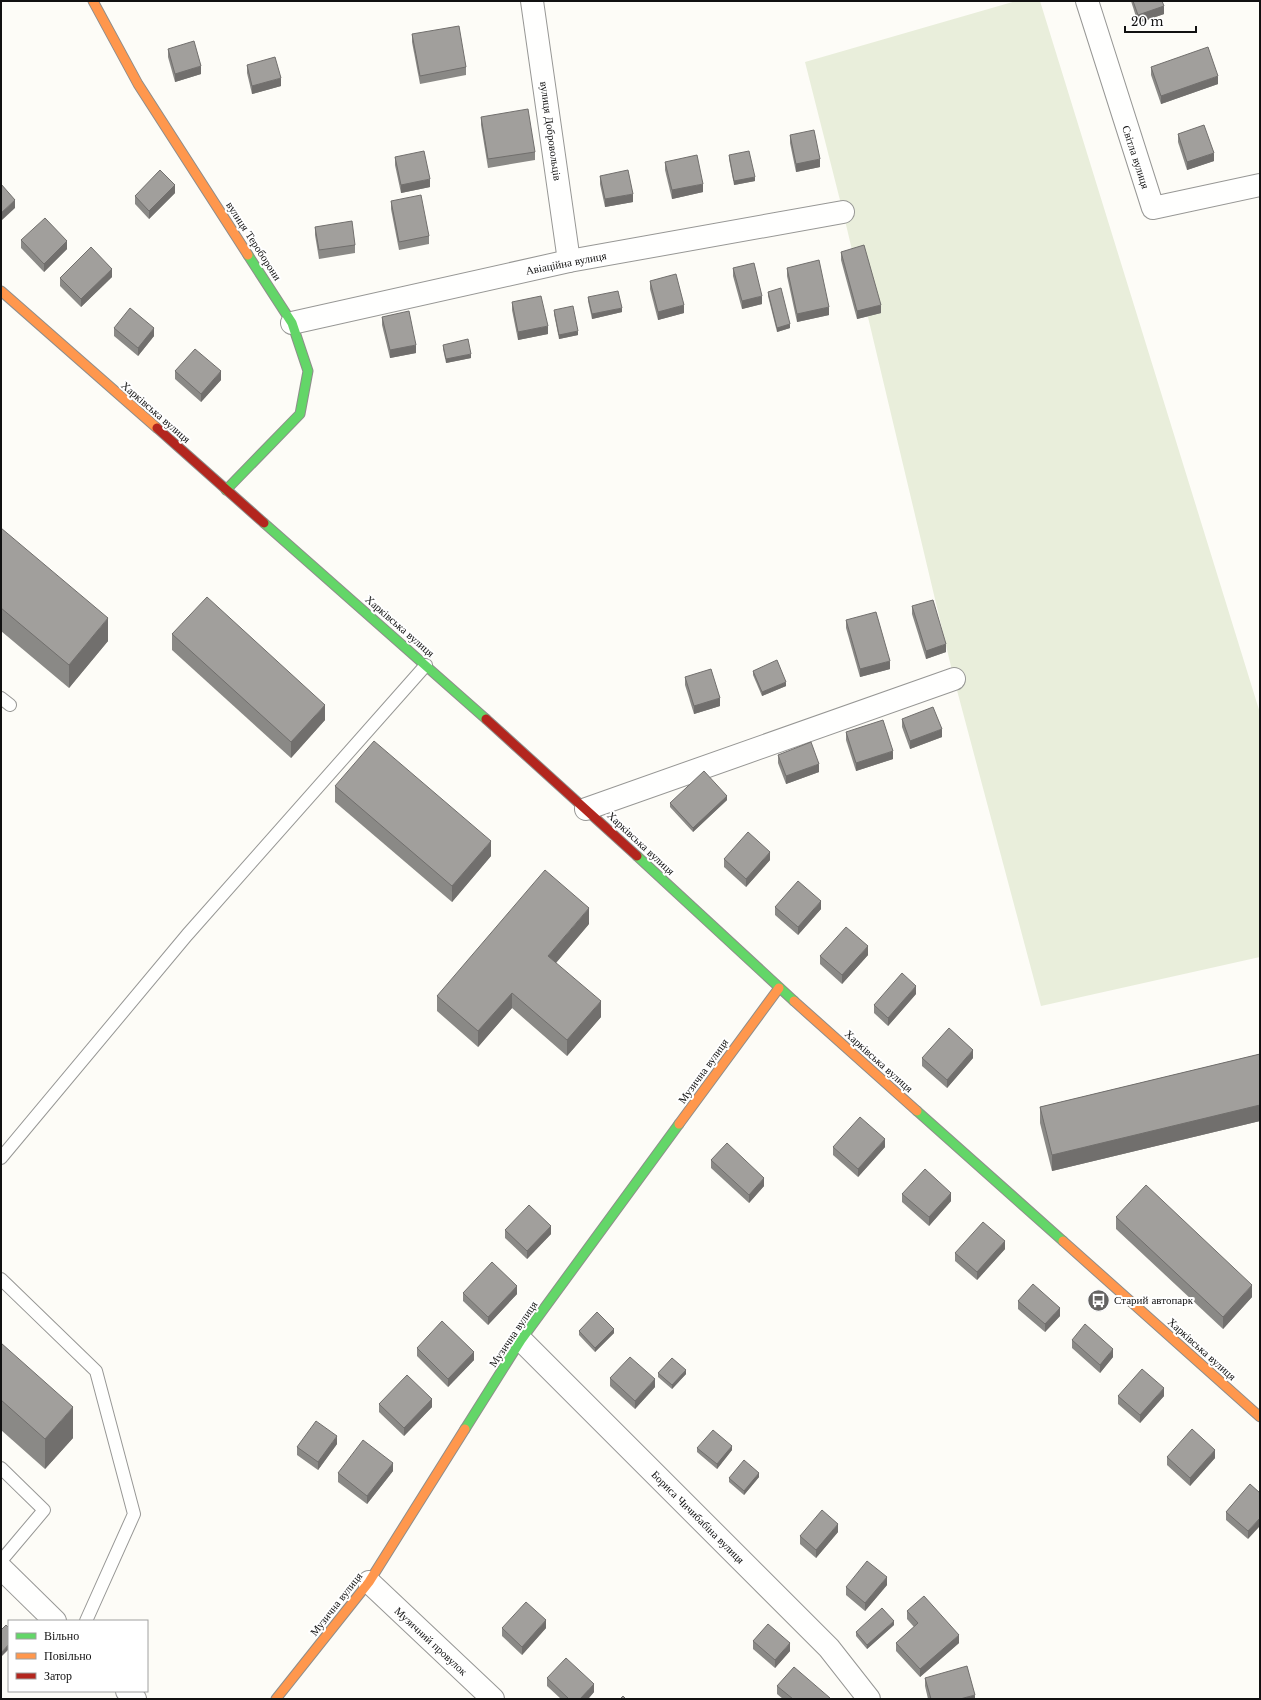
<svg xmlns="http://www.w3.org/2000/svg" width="1261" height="1700" font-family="'Libre Baskerville',serif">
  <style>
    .cemetery { fill: #e9eedb }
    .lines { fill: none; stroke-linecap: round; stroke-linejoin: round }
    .lane-casing { stroke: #979795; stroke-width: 14 }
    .street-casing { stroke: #979795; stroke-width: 24 }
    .fast-casing { stroke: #8e8d8b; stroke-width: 11 }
    .slow-casing { stroke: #8e8d8b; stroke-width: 11 }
    .jam-casing { stroke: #8e8d8b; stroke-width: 11 }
    .lane { stroke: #fffffe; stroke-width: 12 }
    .street { stroke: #fffffe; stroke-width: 22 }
    .fast { stroke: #63d668; stroke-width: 9 }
    .slow { stroke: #ff974d; stroke-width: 9 }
    .jam { stroke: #b3261e; stroke-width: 9 }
    .wall { fill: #8a8986 }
    .shaded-wall { fill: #716f6d }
    .building { fill: #a19f9c; stroke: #716f6d }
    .labels { text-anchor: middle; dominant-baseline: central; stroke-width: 4; stroke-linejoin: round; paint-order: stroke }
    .street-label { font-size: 11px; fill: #111; stroke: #fff }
    .poi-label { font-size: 11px; fill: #111; stroke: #fff; text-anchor: start }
  </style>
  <rect width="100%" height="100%" fill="#fdfcf7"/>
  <!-- cemetery -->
  <polygon class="cemetery" points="1016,1 1040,1 1260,713 1260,957 1041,1006 954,679 843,212 805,62"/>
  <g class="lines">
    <defs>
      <g id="lane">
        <polyline points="1,698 10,705"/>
        <polyline points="1,1158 187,935 426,665"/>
        <polyline points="1,1279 96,1371 134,1514 86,1621"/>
        <polyline points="1,1468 44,1510 1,1561"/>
      </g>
      <g id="street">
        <polyline points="532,1 569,261"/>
        <polyline points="1087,1 1153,208 1260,185"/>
        <polyline points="292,323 569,261 843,212"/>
        <polyline points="586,809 954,679"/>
        <polyline points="521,1340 829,1648 869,1699"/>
        <polyline points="1,1568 55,1621"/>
        <polyline points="369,1582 493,1699"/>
        <polyline points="127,1691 135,1699"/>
      </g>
      <g id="fast">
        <polyline points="226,490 300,414 308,371 292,323 248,255"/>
        <polyline points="264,523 486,719"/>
        <polyline points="637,856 794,1001"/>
        <polyline points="917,1111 1063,1241"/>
        <polyline points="465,1429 521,1340 679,1124"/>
      </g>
      <g id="slow">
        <polyline points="93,1 138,84 248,255"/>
        <polyline points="1,291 157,428"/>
        <polyline points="794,1001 917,1111"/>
        <polyline points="679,1124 779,988"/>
        <polyline points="1063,1241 1260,1417"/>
        <polyline points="276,1699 369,1582 465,1429"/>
      </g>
      <g id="jam">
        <polyline points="157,428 264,523"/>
        <polyline points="486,719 637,856"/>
      </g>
    </defs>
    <!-- lane casing -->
    <use href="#lane" class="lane-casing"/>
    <!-- street casing -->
    <use href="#street" class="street-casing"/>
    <!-- fast casing -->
    <use href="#fast" class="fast-casing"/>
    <!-- slow casing -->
    <use href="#slow" class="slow-casing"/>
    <!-- jam casing -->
    <use href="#jam" class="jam-casing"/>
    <!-- lane -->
    <use href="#lane" class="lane"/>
    <!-- street -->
    <use href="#street" class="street"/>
    <!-- fast -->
    <use href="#fast" class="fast"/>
    <!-- slow -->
    <use href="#slow" class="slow"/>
    <!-- jam -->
    <use href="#jam" class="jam"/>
  </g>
  <!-- wall -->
  <g class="wall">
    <polygon points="1131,1 1162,1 1164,14 1138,23"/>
    <polygon points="412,34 466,67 466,75 420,84 412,42"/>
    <polygon points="168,49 201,74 175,82 168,57"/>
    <polygon points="247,65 281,86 252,94 247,73"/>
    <polygon points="1151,67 1218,84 1161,104 1151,75"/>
    <polygon points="481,117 535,152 535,160 488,168 481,125"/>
    <polygon points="1178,134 1214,161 1187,170 1178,142"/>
    <polygon points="790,135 820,167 796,172 790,143"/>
    <polygon points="729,155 755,181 734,185 729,159"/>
    <polygon points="395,157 430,187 401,193 395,165"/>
    <polygon points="665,162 703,192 672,199 665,170"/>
    <polygon points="600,176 633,202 605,207 600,184"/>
    <polygon points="175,193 149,219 135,204 135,196"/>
    <polygon points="391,201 429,236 429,244 399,250 391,209"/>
    <polygon points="315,227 355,245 355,253 319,259 315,235"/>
    <polygon points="21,240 67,249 44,272 21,248"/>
    <polygon points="841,252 881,313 857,319 841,260"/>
    <polygon points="733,268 762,304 742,309 733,276"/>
    <polygon points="787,268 829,315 797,322 787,276"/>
    <polygon points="112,277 81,307 60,286 60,278"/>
    <polygon points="650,281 684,313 658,320 650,289"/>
    <polygon points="768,292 790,328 777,332 768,296"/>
    <polygon points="588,297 622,312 592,319 588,301"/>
    <polygon points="512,302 548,334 518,340 512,310"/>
    <polygon points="554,310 578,335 559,339 554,314"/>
    <polygon points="382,317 416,353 390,358 382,325"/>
    <polygon points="114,328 154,336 138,356 114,336"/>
    <polygon points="443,345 471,358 446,363 443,349"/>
    <polygon points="175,371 221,380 201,402 175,379"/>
    <polygon points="1,528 108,641 69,688 1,631"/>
    <polygon points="912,606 946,652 926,659 912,614"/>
    <polygon points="846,620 890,669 860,677 846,628"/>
    <polygon points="172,634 325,720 291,758 172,650"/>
    <polygon points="753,671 786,686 762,696 753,675"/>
    <polygon points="685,677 720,706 694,714 685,685"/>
    <polygon points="902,719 942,737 910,749 902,727"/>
    <polygon points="846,732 893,759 856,771 846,740"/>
    <polygon points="778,755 819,772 786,784 778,763"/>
    <polygon points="335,786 491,856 452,902 335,802"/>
    <polygon points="727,800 693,832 670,807 670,803"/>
    <polygon points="724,859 770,860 746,887 724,867"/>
    <polygon points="775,907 821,909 798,935 775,915"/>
    <polygon points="589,924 556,963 601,1017 567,1056 512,1008 478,1047 437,1011 437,996"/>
    <polygon points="868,955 842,984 820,964 820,956"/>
    <polygon points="916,994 888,1026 874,1013 874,1005"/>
    <polygon points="1260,1054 1260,1121 1052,1171 1040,1123 1040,1107"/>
    <polygon points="922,1058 973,1058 947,1088 922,1066"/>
    <polygon points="833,1147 885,1147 858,1177 833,1155"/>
    <polygon points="711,1160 764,1186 749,1203 711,1168"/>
    <polygon points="902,1194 951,1201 929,1226 902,1202"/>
    <polygon points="1116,1217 1252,1297 1223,1329 1116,1229"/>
    <polygon points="505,1230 551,1234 527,1259 505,1238"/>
    <polygon points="1005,1249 977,1280 955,1261 955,1253"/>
    <polygon points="463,1293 517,1294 488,1325 463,1301"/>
    <polygon points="1018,1301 1060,1316 1045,1332 1018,1309"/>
    <polygon points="579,1331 614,1333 595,1352 579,1335"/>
    <polygon points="1072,1340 1113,1357 1100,1373 1072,1348"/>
    <polygon points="1,1343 73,1438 45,1469 1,1430"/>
    <polygon points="417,1348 474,1360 448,1387 417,1356"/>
    <polygon points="658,1373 686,1374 672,1389 658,1377"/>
    <polygon points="610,1378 655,1387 635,1409 610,1386"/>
    <polygon points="1118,1396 1164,1396 1140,1423 1118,1404"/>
    <polygon points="379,1404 432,1407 404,1436 379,1412"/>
    <polygon points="337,1444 318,1470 297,1455 297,1447"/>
    <polygon points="697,1448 732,1450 717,1469 697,1452"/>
    <polygon points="1167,1457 1215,1458 1190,1486 1167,1465"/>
    <polygon points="393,1471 367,1504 338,1482 338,1473"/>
    <polygon points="759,1477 744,1495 729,1482 729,1478"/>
    <polygon points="1250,1484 1248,1539 1226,1520 1226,1512"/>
    <polygon points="838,1532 816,1558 800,1544 800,1536"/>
    <polygon points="887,1585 865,1611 846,1595 846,1587"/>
    <polygon points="907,1611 959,1643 920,1677 896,1651 896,1643 914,1627 907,1619"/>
    <polygon points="894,1625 867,1649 856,1636 856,1632"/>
    <polygon points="502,1628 546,1628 522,1655 502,1636"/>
    <polygon points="753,1641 790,1651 775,1668 753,1649"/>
    <polygon points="547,1678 594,1692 588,1699 561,1699 547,1686"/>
    <polygon points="925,1678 975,1699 928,1699 925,1686"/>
    <polygon points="777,1686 830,1699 783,1699 777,1694"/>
  </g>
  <!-- shaded-wall -->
  <g class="shaded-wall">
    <polygon points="1164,6 1164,14 1138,23 1138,15"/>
    <polygon points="201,66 201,74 175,82 175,74"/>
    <polygon points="1218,76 1218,84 1161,104 1161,96"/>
    <polygon points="281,78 281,86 252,94 252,86"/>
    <polygon points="1214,153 1214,161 1187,170 1187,162"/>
    <polygon points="820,159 820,167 796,172 796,164"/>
    <polygon points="755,177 755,181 734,185 734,181"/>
    <polygon points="430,179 430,187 401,193 401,185"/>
    <polygon points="703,184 703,192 672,199 672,190"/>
    <polygon points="175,185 175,193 149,219 149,211"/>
    <polygon points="633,194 633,202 605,207 605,199"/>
    <polygon points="15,200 15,208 1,221 1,213"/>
    <polygon points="67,241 67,249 44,272 44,264"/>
    <polygon points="112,269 112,277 81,307 81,299"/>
    <polygon points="762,296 762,304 742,309 742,301"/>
    <polygon points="684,305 684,313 658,320 658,312"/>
    <polygon points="881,305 881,313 857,319 857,311"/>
    <polygon points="829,307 829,315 797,322 797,314"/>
    <polygon points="622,308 622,312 592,319 592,314"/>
    <polygon points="790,324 790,328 777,332 777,328"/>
    <polygon points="548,326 548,334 518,340 518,332"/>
    <polygon points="154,328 154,336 138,356 138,348"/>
    <polygon points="578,331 578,335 559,339 559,335"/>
    <polygon points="416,345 416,353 390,358 390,350"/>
    <polygon points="471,354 471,358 446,363 446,359"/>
    <polygon points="221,371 221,380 201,402 201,394"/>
    <polygon points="108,618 108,641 69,688 69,665"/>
    <polygon points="946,644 946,652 926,659 926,651"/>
    <polygon points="890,661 890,669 860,677 860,669"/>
    <polygon points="786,682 786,686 762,696 762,692"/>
    <polygon points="720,698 720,706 694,714 694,706"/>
    <polygon points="325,705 325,720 291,758 291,742"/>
    <polygon points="942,729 942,737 910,749 910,741"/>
    <polygon points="893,751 893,759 856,771 856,763"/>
    <polygon points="819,764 819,772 786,784 786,776"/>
    <polygon points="727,796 727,800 693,832 693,828"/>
    <polygon points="491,841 491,856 452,902 452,886"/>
    <polygon points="770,852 770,860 746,887 746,879"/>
    <polygon points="821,901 821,909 798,935 798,927"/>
    <polygon points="589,908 589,924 548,972 548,956"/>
    <polygon points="868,946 868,955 842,984 842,975"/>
    <polygon points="916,986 916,994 888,1026 888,1018"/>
    <polygon points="512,993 512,1008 478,1047 478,1031"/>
    <polygon points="601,1001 601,1017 567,1056 567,1040"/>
    <polygon points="973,1050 973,1058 947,1088 947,1080"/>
    <polygon points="1260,1105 1260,1121 1052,1171 1052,1155"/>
    <polygon points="885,1139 885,1147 858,1177 858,1169"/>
    <polygon points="764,1178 764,1186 749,1203 749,1195"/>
    <polygon points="951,1193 951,1201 929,1226 929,1217"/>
    <polygon points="551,1226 551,1234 527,1259 527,1251"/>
    <polygon points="1005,1241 1005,1249 977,1280 977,1272"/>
    <polygon points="1252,1285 1252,1297 1223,1329 1223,1317"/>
    <polygon points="517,1286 517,1294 488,1325 488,1317"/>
    <polygon points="1060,1308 1060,1316 1045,1332 1045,1324"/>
    <polygon points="614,1329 614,1333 595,1352 595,1348"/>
    <polygon points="1113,1349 1113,1357 1100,1373 1100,1365"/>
    <polygon points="474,1352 474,1360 448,1387 448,1379"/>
    <polygon points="686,1370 686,1374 672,1389 672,1385"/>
    <polygon points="655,1379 655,1387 635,1409 635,1401"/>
    <polygon points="1164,1388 1164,1396 1140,1423 1140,1415"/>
    <polygon points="432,1399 432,1407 404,1436 404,1428"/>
    <polygon points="73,1407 73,1438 45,1469 45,1439"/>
    <polygon points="337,1436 337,1444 318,1470 318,1462"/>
    <polygon points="732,1446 732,1450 717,1469 717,1464"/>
    <polygon points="1215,1450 1215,1458 1190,1486 1190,1478"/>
    <polygon points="393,1463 393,1471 367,1504 367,1496"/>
    <polygon points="759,1473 759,1477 744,1495 744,1491"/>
    <polygon points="1260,1518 1260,1526 1248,1539 1248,1531"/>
    <polygon points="838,1524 838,1532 816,1558 816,1550"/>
    <polygon points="887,1577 887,1585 865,1611 865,1603"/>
    <polygon points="546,1620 546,1628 522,1655 522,1647"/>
    <polygon points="894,1621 894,1625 867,1649 867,1645"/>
    <polygon points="959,1635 959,1643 920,1677 920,1669"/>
    <polygon points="790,1643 790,1651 775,1668 775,1660"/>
    <polygon points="9,1644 9,1649 1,1657 1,1653"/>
    <polygon points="594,1684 594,1692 588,1699 580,1699"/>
    <polygon points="975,1695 975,1699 960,1699"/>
  </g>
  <!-- building -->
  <g class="building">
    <polygon points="1133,1 1162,1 1164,6 1138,15"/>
    <polygon points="459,26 466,67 420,76 412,34"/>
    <polygon points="194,41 201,66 175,74 168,49"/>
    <polygon points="1208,47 1218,76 1161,96 1151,67"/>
    <polygon points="275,57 281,78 252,86 247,65"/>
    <polygon points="528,109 535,152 488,159 481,117"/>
    <polygon points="1204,125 1214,153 1187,162 1178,134"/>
    <polygon points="814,130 820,159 796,164 790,135"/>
    <polygon points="424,151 430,179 401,185 395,157"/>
    <polygon points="749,151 755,177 734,181 729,155"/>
    <polygon points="697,155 703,184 672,190 665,162"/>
    <polygon points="160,170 175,185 149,211 135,196"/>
    <polygon points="628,170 633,194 605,199 600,176"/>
    <polygon points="1,184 15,200 1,213"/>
    <polygon points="421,195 429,236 399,242 391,201"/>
    <polygon points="45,218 67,241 44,264 21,240"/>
    <polygon points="352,221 355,245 319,250 315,227"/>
    <polygon points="864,245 881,305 857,311 841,252"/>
    <polygon points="91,247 112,269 81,299 60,278"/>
    <polygon points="819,260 829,307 797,314 787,268"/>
    <polygon points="754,263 762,296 742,301 733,268"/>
    <polygon points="676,274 684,305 658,312 650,281"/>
    <polygon points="781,288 790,324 777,328 768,292"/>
    <polygon points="618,291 622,308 592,314 588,297"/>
    <polygon points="541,296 548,326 518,332 512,302"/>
    <polygon points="573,306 578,331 559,335 554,310"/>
    <polygon points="130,308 154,328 138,348 114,328"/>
    <polygon points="409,311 416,345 390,350 382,317"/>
    <polygon points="468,339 471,354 446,359 443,345"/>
    <polygon points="195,349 221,371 201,394 175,371"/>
    <polygon points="1,528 108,618 69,665 1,608"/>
    <polygon points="207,597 325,705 291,742 172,634"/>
    <polygon points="933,600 946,644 926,651 912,606"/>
    <polygon points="876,612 890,661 860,669 846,620"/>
    <polygon points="777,660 786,682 762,692 753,671"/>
    <polygon points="711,669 720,698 694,706 685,677"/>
    <polygon points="933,707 942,729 910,741 902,719"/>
    <polygon points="883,720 893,751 856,763 846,732"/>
    <polygon points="374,741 491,841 452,886 335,786"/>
    <polygon points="811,742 819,764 786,776 778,755"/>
    <polygon points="704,771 727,796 693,828 670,803"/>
    <polygon points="748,832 770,852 746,879 724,859"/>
    <polygon points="545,870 589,908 548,956 601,1001 567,1040 512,993 478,1031 437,996"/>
    <polygon points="798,881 821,901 798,927 775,907"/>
    <polygon points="846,927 868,946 842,975 820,956"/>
    <polygon points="902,973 916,986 888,1018 874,1005"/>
    <polygon points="949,1028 973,1050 947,1080 922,1058"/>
    <polygon points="1260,1054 1260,1105 1052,1155 1040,1107"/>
    <polygon points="860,1117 885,1139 858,1169 833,1147"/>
    <polygon points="727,1143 764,1178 749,1195 711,1160"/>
    <polygon points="925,1169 951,1193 929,1217 902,1194"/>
    <polygon points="1146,1185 1252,1285 1223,1317 1116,1217"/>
    <polygon points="529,1205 551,1226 527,1251 505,1230"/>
    <polygon points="983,1222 1005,1241 977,1272 955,1253"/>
    <polygon points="492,1262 517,1286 488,1317 463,1293"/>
    <polygon points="1033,1284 1060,1308 1045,1324 1018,1301"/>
    <polygon points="597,1312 614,1329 595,1348 579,1331"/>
    <polygon points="442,1321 474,1352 448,1379 417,1348"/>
    <polygon points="1085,1324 1113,1349 1100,1365 1072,1340"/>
    <polygon points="1,1343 73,1407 45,1439 1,1400"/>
    <polygon points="630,1357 655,1379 635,1401 610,1378"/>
    <polygon points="672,1358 686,1370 672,1385 658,1373"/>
    <polygon points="1142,1369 1164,1388 1140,1415 1118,1396"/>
    <polygon points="407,1375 432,1399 404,1428 379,1404"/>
    <polygon points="316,1421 337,1436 318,1462 297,1447"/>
    <polygon points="1192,1429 1215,1450 1190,1478 1167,1457"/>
    <polygon points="713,1430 732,1446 717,1464 697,1448"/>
    <polygon points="363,1440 393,1463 367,1496 338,1473"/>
    <polygon points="744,1460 759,1473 744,1491 729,1478"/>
    <polygon points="1250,1484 1260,1493 1260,1518 1248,1531 1226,1512"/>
    <polygon points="822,1510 838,1524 816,1550 800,1536"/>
    <polygon points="867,1561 887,1577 865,1603 846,1587"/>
    <polygon points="924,1596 959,1635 920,1669 896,1643 918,1623 907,1611"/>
    <polygon points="526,1602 546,1620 522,1647 502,1628"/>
    <polygon points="882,1608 894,1621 867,1645 856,1632"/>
    <polygon points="768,1624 790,1643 775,1660 753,1641"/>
    <polygon points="6,1625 9,1628 9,1644 1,1653 1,1630"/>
    <polygon points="566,1658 594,1684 580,1699 569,1699 547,1678"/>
    <polygon points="967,1666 975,1695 960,1699 931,1699 925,1678"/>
    <polygon points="794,1667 830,1698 829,1699 793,1699 777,1686"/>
    <polygon points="623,1696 626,1699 620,1699"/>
  </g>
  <!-- icons -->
  <defs>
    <symbol id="bus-disc" viewBox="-11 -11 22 22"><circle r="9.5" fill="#646362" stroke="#fff"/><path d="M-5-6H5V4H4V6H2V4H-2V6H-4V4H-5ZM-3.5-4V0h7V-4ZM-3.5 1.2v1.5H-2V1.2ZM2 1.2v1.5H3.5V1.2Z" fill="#fff"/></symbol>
  </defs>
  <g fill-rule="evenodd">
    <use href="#bus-disc" x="1086" y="1288" width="25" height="25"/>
  </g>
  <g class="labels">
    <!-- street labels -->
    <g class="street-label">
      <text transform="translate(551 131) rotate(82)">вулиця Добровольців</text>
      <text transform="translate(1136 157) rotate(72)">Світла вулиця</text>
      <text transform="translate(254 241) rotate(57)">вулиця Тероборони</text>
      <text transform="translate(566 263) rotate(-11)">Авіаційна вулиця</text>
      <text transform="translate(156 412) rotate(41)">Харківська вулиця</text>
      <text transform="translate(400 626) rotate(41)">Харківська вулиця</text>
      <text transform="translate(641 843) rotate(43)">Харківська вулиця</text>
      <text transform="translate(879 1061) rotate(42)">Харківська вулиця</text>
      <text transform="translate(703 1071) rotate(-54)">Музична вулиця</text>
      <text transform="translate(513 1334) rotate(-56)">Музична вулиця</text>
      <text transform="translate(1202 1349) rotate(42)">Харківська вулиця</text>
      <text transform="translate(698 1517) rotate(45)">Бориса Чичибабіна вулиця</text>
      <text transform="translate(336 1604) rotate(-52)">Музична вулиця</text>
      <text transform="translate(431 1641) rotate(43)">Музичний провулок</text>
    </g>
    <!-- poi labels -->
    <g class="poi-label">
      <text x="1114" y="1300">Старий автопарк</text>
    </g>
  </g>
  <!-- border -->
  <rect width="1261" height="1700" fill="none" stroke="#111111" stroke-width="4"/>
  <!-- legend -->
  <rect x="8" y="1620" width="140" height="72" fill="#ffffff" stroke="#a0a0a0"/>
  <rect x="16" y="1633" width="20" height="6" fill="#63d668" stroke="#a0a0a0"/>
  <text x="44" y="1640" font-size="12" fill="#111111">Вільно</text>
  <rect x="16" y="1653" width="20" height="6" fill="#ff974d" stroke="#a0a0a0"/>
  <text x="44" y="1660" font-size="12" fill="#111111">Повільно</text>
  <rect x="16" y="1673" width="20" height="6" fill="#b3261e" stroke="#a0a0a0"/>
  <text x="44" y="1680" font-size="12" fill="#111111">Затор</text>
  <!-- scale -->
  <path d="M1125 26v6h71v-6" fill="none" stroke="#111111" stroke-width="2"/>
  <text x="1131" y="26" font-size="12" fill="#111111" stroke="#ffffff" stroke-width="3" paint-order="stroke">20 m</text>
</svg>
